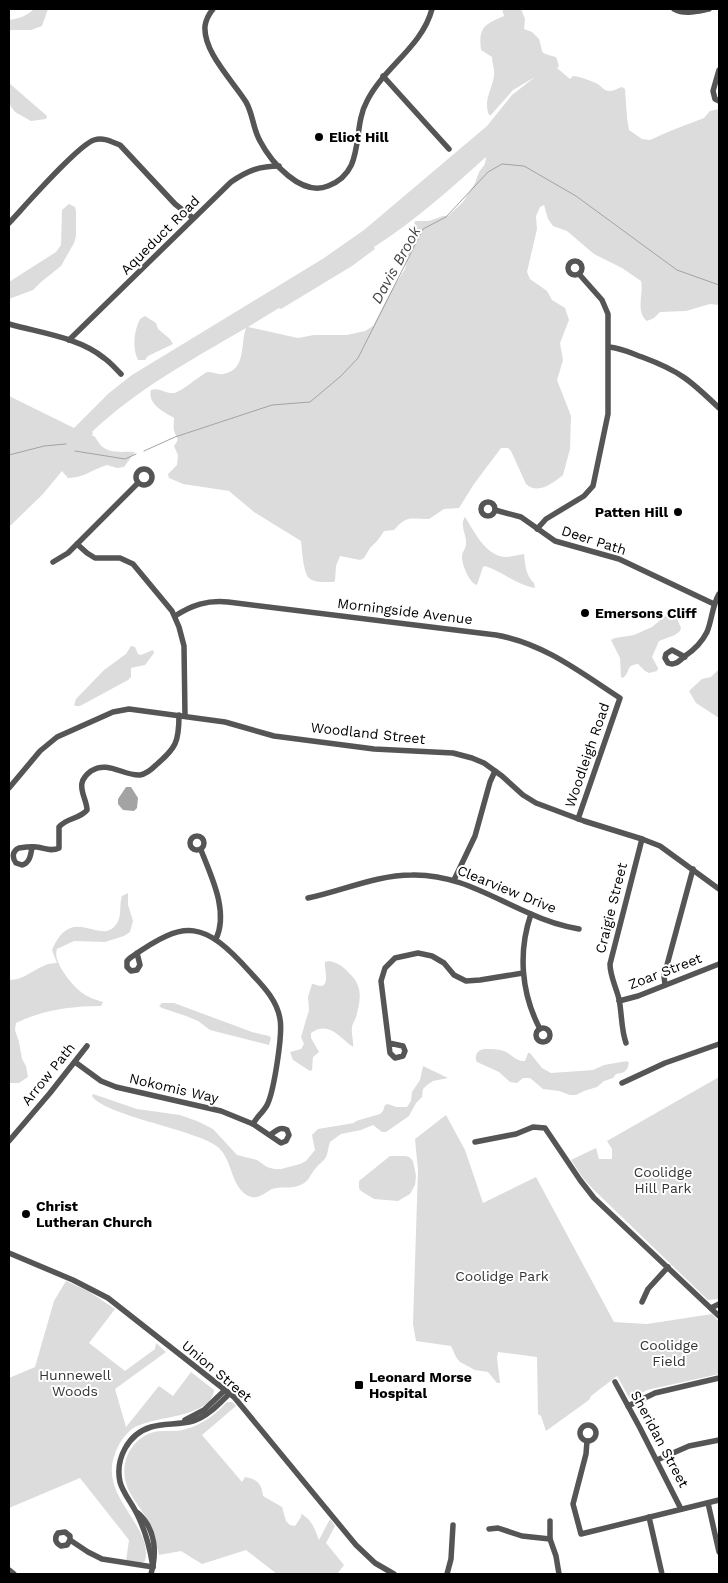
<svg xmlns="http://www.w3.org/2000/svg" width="728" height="1583" font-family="'Work Sans',sans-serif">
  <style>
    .green { fill: #dcdcdc; fill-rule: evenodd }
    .water { fill: #a3a3a3 }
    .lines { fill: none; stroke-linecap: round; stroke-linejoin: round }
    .stream { stroke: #a3a3a3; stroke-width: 1 }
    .minor { stroke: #555; stroke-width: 5.5 }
    .poi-dot { fill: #000; stroke: #fff; stroke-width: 2 }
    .labels { text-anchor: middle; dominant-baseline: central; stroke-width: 4; stroke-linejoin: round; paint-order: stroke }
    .poi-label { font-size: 14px; font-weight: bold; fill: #000; stroke: #fff; text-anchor: start }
    .street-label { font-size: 14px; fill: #000; stroke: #fff }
    .park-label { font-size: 14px; fill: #333; stroke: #fff }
    .water-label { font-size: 15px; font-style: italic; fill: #444; stroke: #fff }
  </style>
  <rect width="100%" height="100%" fill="#fff"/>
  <!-- green -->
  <g class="green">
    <path d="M34,9H48L42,26L31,30H9V20C18,19 27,16 34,9Z"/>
    <path d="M502,9H521L525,19L524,29L532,32L539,39C544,55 538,52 556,57L559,66L557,68L570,79L573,76C579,76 591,81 596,83C602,86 603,91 610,91C614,91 618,88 622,87L625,89L627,118L629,130L642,139L650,140L670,131L704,118L710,111L719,109V305L710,304L686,311L660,312L654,318L647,321C635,312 644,293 641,281L622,268L594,254L567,231L553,226L548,219L544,205L540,207L536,216L537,229L527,272L530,279L547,291L552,300L565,308L569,320L560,343L563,360L557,380L571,416L570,449L563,475C553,483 538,495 526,484L511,451L508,448H501L474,484L459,508L444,509L429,519C410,519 407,515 394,530L384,531L378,540L370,548L364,558L360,560L340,556L336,566L335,581L333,582C326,582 314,583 309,578C303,572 302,549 301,541L254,512L229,491L183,484L169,478L168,474L177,465L178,455L174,446C180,438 177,439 174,431C173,427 174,422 174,418C164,412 147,404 151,390C159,387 166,394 174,393C181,392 198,377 207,372C213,372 218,375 223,374C247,370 240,344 246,328C193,359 137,389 92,432L93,433L92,436H94C96,438 97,440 99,443C107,455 123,451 135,452L124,467L117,468L107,465C93,469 84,478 68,478L62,471L43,494L9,527V396L74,428L109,393L132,375L324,258L364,230L487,126L512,95L535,77L513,90L491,115H489C483,100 492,90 494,76C495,70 492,63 492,57L481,50C478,27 485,24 504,16ZM486,157L485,164L479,172L475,183L463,202L448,216H443L429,221H415L405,269L392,289L373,326L365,331L347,335H314L298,338L248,327L279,308L281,309L352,266L375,249L374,247C415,221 450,189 486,157Z"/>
    <polygon points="9,83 47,116 46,119 31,121 15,112 9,104"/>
    <polygon points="69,204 75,207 76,212 76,236 74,243 61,266 41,282 33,290 9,299 9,282 56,252 61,245 62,210"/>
    <path d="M145,316L156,323L158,329L170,339L173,344L148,356L145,360H138C132,348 134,331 140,319Z"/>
    <path d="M465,517C475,532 486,558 508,557C513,556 519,555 524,554C525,564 526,576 534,583L535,588C517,585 503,572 485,566L483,567L477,585C469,583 461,563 462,555C463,551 466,548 466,544C467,535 459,525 465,517Z"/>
    <path d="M670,612H674L681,628L680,631L675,635L659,641L652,657L658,668L657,671L649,673L645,671L638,664C625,665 631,672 623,678L621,677L620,658L611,640L615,638L634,635L652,627Z"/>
    <polygon points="131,646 135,647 138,654 141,655 153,650 154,653 145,665 131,668 131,677 128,680 80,706 76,706 74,705 76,699 104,670 126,654"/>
    <polygon points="719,669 719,718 696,703 689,691 702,679 711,677"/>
    <path d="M128,893V905L133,921L130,932L124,936L105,942L74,941L57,949C52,961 71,984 81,992C87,997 96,1000 103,1002L101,1006C72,1006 42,1010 16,1023L15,1030L19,1042L22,1059L26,1066L28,1077L19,1083H9V980C29,980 37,963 57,963L52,950C73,901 101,949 117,923C122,916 119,904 122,896Z"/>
    <path d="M329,961C338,963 343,966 349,973C363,986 361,999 356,1017C355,1021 352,1024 352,1028C351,1035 354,1041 353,1047C341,1039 329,1020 311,1033V1038L319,1052L313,1057L312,1070L310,1071L293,1060L290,1052L301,1049L304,1044L301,1037L309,1010L308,997L312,984C315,984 318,986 321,986C330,985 324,968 325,962Z"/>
    <polygon points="162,1003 174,1003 252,1032 269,1036 271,1038 269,1045 210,1030 198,1021 186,1016 162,1008 159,1006"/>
    <path d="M484,1049C491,1049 497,1049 504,1051C511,1054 517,1062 525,1061L528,1053H530L542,1068L551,1073L593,1070L604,1065L627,1061L629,1063C627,1071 625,1073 616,1074L613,1078L604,1081L597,1087L584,1091L576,1095H570L559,1091L543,1089L530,1078H523L517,1083L510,1082L499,1072L477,1062C474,1056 477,1050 484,1049Z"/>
    <path d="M423,1066L448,1078L433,1081L427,1085L423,1089L422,1097L416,1103L409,1116L386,1132H382L373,1125L361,1130L341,1134L330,1142C328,1147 328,1153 326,1157C323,1162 319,1164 316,1168C310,1174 309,1183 298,1186C290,1189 280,1186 272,1189C266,1192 259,1199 251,1197C229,1189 234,1157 215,1145C191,1129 104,1115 92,1096L93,1094L137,1109L180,1115L197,1121L213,1129L237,1155L257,1160L267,1167L274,1169H281L300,1164L306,1161L315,1150L312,1135L318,1129L354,1123L356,1121L380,1114L383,1111L385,1105L388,1104L396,1107H407L411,1101L412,1092L420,1080Z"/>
    <polygon points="719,1077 719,1299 708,1300 594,1190 583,1178 571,1160 596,1148 599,1159 612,1159 612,1149 607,1141"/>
    <polygon points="446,1115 465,1150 483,1203 536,1177 614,1322 647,1324 712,1314 719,1322 719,1374 647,1390 630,1399 617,1376 591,1396 589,1400 546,1431 541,1416 538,1414 537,1357 498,1352 497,1358 500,1383 497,1383 488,1372 475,1370 460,1362 456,1357 451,1346 416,1341 413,1324 418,1170 415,1139"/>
    <polygon points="390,1156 405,1156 409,1157 413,1161 416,1176 415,1185 410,1194 398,1201 374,1199 361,1191 359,1188 359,1181"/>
    <path d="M66,1281L88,1291L115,1309L89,1343L125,1371L155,1349L156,1343L166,1352L115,1389L126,1427L159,1386L173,1396L191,1372L214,1390C211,1419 152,1415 132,1429C124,1435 118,1445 115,1454C98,1496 154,1526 145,1561L141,1563L126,1561L129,1540L80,1478L9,1508V1378L35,1367L54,1301Z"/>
    <path d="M227,1402H232L236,1406L202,1435L242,1482L245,1477C258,1479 262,1485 263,1496L282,1507L286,1521L290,1525L295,1526L301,1517V1514C312,1519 315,1530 319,1540L330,1519L335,1526L326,1543L344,1565L338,1573L339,1574H277L246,1550L202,1564L181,1551L159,1555C156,1541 152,1528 145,1516C139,1505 129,1495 126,1483C120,1462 131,1440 151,1433C162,1429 175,1433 186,1429C202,1425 216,1414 227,1402Z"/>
  </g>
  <!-- water -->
  <polygon class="water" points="126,787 131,787 138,798 137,808 134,811 123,810 118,804 118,799"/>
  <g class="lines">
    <!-- stream -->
    <g class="stream">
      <polyline points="75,451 125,459 136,454"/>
      <polyline points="144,451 175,437 272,405 310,402 341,376 358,358 423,229 446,217 488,172 502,164 524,166 576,196 677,270 719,285"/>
      <polyline points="9,455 44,446 66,444"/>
    </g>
    <!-- minor -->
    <g class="minor">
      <path d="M213,9C209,14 206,19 205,26C203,52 233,81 246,102C253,114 253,129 260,141C271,162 301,197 328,186C367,171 351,130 367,101C384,67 422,47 432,9"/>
      <path d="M674,9C685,15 698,11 709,9"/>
      <polyline points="719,70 713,91 715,99 719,101"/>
      <polyline points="383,76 449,149"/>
      <path d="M9,223C24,207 78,145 94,140C104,137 112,142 120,145L175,204L193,218"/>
      <circle cx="575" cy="268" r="7"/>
      <path d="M9,324C40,333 78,337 104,358C110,362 116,369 121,374"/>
      <path d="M69,340L231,182C247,171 259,166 279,166"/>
      <path d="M609,347C621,348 631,353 642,357C680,371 691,381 719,408"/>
      <circle cx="144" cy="477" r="8"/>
      <circle cx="488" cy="509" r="7"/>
      <polyline points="495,510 521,517 555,541 619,559 714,604"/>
      <polyline points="537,529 546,519 584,496 593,486 608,414 608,314 602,300 579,274"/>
      <polyline points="77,544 87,553 95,558 120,558 133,564 172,611 179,627 184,646 185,716"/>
      <polyline points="53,562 68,553 138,483"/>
      <path d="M175,616C192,605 207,600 228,602L496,635C543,643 580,672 620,698L578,819"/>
      <path d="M685,657L672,650L666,654L665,658L668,663C675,666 679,661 685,656C694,650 702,642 707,632C712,620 712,606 719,594"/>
      <polyline points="9,788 40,751 57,737 113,712 129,709 225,722 274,736 374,749 453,753 472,758 484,763 502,776 523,795 536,803 584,821 642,839 660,846 719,889"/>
      <circle cx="197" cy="843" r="7"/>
      <path d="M32,847C31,854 30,863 22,865L16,863C12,858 12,851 19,848C25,847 31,846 37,847C45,848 51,852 59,848V827C66,818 80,819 87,810C87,801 80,792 82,783C83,778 87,774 91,771C108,760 123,776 140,775C146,774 152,769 156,765C176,748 179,742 179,715"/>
      <path d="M201,850C211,876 229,911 216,939"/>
      <polyline points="454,880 475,836 490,782 495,771"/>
      <path d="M308,898C342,891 376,875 412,875C457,874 491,897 531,914C546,921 562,926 579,929"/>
      <path d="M531,914C518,952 521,993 540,1029"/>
      <path d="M137,953L140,965L137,970L131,971L127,967V961L130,958C186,918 204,921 250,972C263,986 277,1000 280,1019C283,1034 274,1089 268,1103C265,1111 257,1116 253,1124"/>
      <polyline points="665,985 664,976 693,869"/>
      <polyline points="619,1001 638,996 719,964"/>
      <circle cx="543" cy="1035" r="7"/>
      <polyline points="389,1043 403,1046 405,1051 403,1056 395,1058 390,1053 381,981 385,968 395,958 418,953 432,956 444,963 454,975 466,981 480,980 523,973"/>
      <path d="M626,1043C621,1029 622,1014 619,999C616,987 610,976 610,964L642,839"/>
      <path d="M75,1062L101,1081L116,1087L221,1111L253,1124L281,1143L286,1141L289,1135L287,1130C280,1126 276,1131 270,1135"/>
      <polyline points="622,1083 665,1063 719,1044"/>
      <polyline points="9,1141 50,1093 87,1046"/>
      <polyline points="475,1142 516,1134 533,1127 545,1128 580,1180 594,1198 719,1316"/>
      <polyline points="9,1253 73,1280 108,1298 234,1397 356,1545 375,1563 394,1574"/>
      <polyline points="642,1302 648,1289 668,1267"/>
      <polyline points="711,1308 719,1304"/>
      <polyline points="615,1382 640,1428 681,1509"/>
      <polyline points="628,1406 655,1393 719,1378"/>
      <polyline points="185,1420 204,1410 225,1390"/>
      <circle cx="588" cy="1433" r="8"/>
      <polyline points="587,1441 586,1454 573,1504 581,1534 719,1500"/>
      <polyline points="657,1460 689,1446 719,1440"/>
      <polyline points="708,1503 719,1552"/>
      <path d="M138,1513C156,1529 157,1553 151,1574"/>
      <polyline points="649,1517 662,1574"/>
      <polyline points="550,1521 550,1539 556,1556 559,1574"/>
      <polyline points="489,1529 498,1528 522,1536 550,1539"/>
      <path d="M70,1540L67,1545L61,1546C55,1543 54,1538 58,1533L65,1532L70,1536V1540L88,1552L102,1559L153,1567"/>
      <path d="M153,1567C150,1548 145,1529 136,1512C131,1502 123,1493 120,1482C115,1459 128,1434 151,1427C164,1423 179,1425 193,1421C207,1417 219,1404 229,1394"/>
      <polyline points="9,1570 14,1574"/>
      <polyline points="447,1574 451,1559 453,1525"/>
    </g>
  </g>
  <!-- markers -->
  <g class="poi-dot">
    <circle cx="319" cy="137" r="5"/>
    <circle cx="678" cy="512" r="5"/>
    <circle cx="585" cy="613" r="5"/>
    <circle cx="26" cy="1214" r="5"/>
    <rect x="354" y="1380" width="10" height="10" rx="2.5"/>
  </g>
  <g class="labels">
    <!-- poi labels -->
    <g class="poi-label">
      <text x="329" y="137">Eliot Hill</text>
      <text x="668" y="512" text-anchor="end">Patten Hill</text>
      <text x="595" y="613">Emersons Cliff</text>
      <text x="36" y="1206">Christ<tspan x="36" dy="16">Lutheran Church</tspan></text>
      <text x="369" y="1377">Leonard Morse<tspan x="369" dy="16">Hospital</tspan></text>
    </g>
    <!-- street labels -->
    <g class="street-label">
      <text transform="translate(160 235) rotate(-45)">Aqueduct Road</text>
      <text transform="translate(594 540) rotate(18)">Deer Path</text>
      <text transform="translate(405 611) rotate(7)">Morningside Avenue</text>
      <text transform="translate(368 733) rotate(6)">Woodland Street</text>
      <text transform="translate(587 755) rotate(-71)">Woodleigh Road</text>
      <text transform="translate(507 889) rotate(22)">Clearview Drive</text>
      <text transform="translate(611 908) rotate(-76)">Craigie Street</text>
      <text transform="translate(665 971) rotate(-21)">Zoar Street</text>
      <text transform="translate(48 1074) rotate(-51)">Arrow Path</text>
      <text transform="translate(174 1088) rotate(13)">Nokomis Way</text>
      <text transform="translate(217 1371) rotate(40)">Union Street</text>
      <text transform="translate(660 1439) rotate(62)">Sheridan Street</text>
    </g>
    <!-- park labels -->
    <g class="park-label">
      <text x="663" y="1172">Coolidge<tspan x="663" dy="16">Hill Park</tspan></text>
      <text x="502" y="1276">Coolidge Park</text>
      <text x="669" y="1345">Coolidge<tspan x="669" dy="16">Field</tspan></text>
      <text x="75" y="1375">Hunnewell<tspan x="75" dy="16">Woods</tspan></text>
    </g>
    <!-- water labels -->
    <g class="water-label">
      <text transform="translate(396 265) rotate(-61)">Davis Brook</text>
    </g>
  </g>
  <!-- border -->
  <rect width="728" height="1583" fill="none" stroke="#000000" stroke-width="20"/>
</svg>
